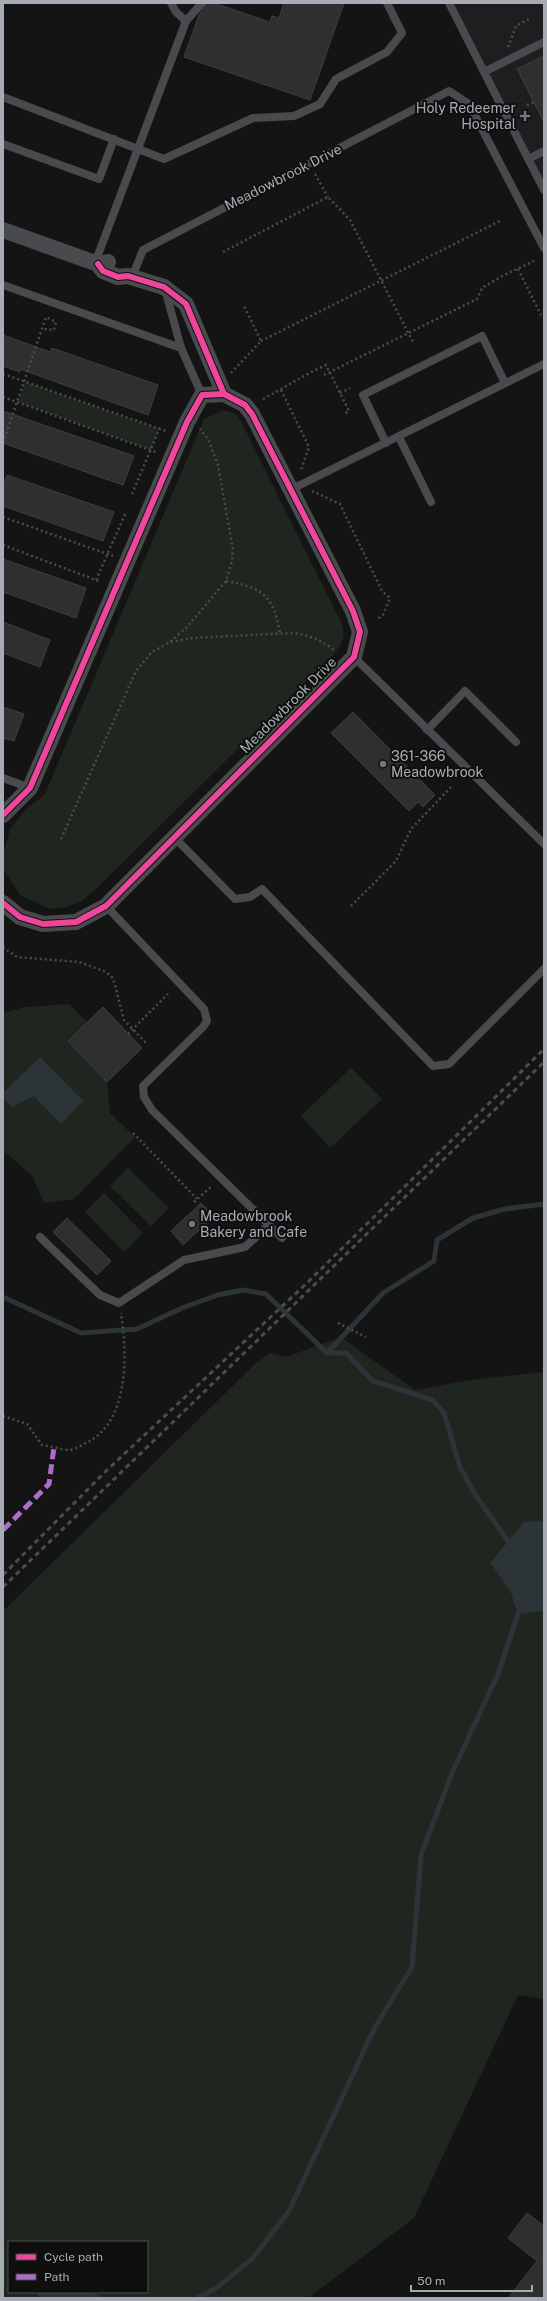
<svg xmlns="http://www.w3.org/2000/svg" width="547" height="2301" font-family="'Public Sans',sans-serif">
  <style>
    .built { fill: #1e1e20 }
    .green { fill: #1f251f; fill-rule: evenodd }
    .water { fill: #2d3438 }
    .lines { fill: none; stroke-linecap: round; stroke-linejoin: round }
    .stream { stroke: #2d3438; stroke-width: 5 }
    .building { fill: #2f2f30; stroke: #3d3e41 }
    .path { stroke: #4a4c4e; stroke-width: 2.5; stroke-dasharray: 2 3; stroke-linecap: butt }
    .service { stroke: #494a4d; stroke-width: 8 }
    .minor { stroke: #494a4d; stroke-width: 16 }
    .rail { stroke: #4a4c4e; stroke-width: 3; stroke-dasharray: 5 4; stroke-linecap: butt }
    .quiet { stroke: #b06ccc; stroke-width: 5; stroke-dasharray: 10 5; stroke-linecap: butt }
    .cycleway-casing { stroke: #0f0f10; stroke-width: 8 }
    .cycleway { stroke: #ed469a; stroke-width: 6 }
    .poi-dot { fill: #74777c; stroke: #0f0f10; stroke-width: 1.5 }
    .labels { text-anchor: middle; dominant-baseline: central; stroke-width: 4; stroke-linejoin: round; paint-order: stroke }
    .poi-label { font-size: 14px; fill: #a7acb4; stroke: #0f0f10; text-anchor: start }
    .street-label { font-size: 14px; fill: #a7acb4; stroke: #0f0f10 }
  </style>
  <rect width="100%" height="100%" fill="#141415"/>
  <!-- built -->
  <polygon class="built" points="449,3 544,3 544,190"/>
  <!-- green -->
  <g class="green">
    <polygon points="25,382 159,429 151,450 18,402"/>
    <path d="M223,410L235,413L241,421L342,624C346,638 342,643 334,654L96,889L83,900L68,907L50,909L20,895L3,868V854L10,829L25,810L45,794L204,419Z"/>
    <polygon points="69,1004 87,1022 103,1007 142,1048 107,1082 110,1113 135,1137 74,1199 44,1203 32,1176 3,1150 3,1013 25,1007"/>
    <polygon points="351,1068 382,1099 330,1148 301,1116"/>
    <polygon points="128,1168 169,1208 151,1226 110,1186"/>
    <polygon points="104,1193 143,1233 124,1252 85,1212"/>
    <path d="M341,1337L415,1390L477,1379L544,1372V1999L518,1995L414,2218L308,2298H3V1611L254,1365L270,1353L286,1357ZM9,2242H147V2292H9Z"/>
  </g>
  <!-- water -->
  <g class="water">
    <polygon points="40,1057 83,1101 61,1124 34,1096 12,1107 3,1098 3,1093"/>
    <polygon points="544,1521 544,1611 518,1614 510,1590 490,1563 524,1522"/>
    <polygon points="42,2292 89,2292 106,2298 38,2298 38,2293"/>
  </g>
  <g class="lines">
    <!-- stream -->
    <g class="stream">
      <polyline points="3,1297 81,1333 137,1329 182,1308 218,1295 243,1290 266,1294 327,1353"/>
      <polyline points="327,1353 346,1353 373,1381 433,1400 444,1413 460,1467 476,1496 508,1541"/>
      <polyline points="327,1353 383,1293 434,1261 437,1240 473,1218 505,1209 544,1204"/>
      <polyline points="197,2298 215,2289 253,2258 289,2211 374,2029 412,1967 421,1855 452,1773 498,1674 518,1614"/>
    </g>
  </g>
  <!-- building -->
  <g class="building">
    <polygon points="207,3 214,3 270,22 272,16 279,18 284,3 344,3 310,100 184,57 199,15"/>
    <polygon points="544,56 544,122 517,69"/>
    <polygon points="3,335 50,352 52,348 158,385 148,415 20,369 20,372 3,366"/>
    <polygon points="3,411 134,456 123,485 3,443"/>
    <polygon points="7,475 114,512 103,541 3,506 3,486"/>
    <polygon points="3,559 86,588 76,618 3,592"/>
    <polygon points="3,622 50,640 40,667 3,653"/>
    <polygon points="3,707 24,714 14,741 3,738"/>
    <polygon points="353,712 435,795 423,807 418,802 409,811 331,733"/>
    <polygon points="103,1007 142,1048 107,1082 68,1041"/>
    <polygon points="201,1203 214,1216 183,1245 171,1231"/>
    <polygon points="67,1218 111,1261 97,1275 53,1232"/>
    <polygon points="527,2213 544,2226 544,2298 508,2298 537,2261 508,2238"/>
  </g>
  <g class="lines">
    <!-- path -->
    <g class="path">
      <polyline points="508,47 516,26 529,19"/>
      <polyline points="527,105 534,102"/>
      <polyline points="315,174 328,197"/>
      <polyline points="223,252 328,197 350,220 413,342"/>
      <polyline points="518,269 541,315"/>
      <polyline points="261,341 500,221"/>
      <polyline points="231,373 261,341 244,306"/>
      <polyline points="3,374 166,431"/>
      <polyline points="324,375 477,299 482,288 504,275 534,261"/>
      <polyline points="281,390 309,447 301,470"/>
      <polyline points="340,393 350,388"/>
      <polyline points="3,397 156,452"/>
      <path d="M263,399C284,388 304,375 326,365L349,411L344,414"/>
      <polyline points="3,443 46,317 56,322 54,330 43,329"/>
      <polyline points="312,491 340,504 382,591 390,598 383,615 376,620"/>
      <polyline points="132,494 161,425"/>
      <polyline points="3,517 113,556"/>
      <polyline points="3,545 101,582"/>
      <polyline points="96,580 126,512"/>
      <path d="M226,581C263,588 273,595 280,633"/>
      <path d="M171,642L193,638L293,633C309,635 321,640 334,650"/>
      <polyline points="61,839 136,671 152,652 170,642 187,627 226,581 232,561 233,550 218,465 208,439 200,429"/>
      <polyline points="351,906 396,861 411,829 451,787"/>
      <polyline points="3,947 17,957 79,962 106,972 113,978 124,1020 147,1044"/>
      <polyline points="128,1034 168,994"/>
      <polyline points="133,1133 197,1199"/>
      <polyline points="194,1202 212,1186"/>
      <polyline points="338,1323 366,1337"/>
      <path d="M3,1416L27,1424L42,1445C51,1446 61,1450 69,1450C75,1450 81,1445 86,1443C130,1422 127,1353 121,1313"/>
    </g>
    <!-- service -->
    <g class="service">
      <polyline points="171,3 176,12 186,21"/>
      <polyline points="449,3 544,190"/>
      <polyline points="484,72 544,42"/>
      <polyline points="3,97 164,159 253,118 294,116 320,104 336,79 387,52 402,33 387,3"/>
      <polyline points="3,144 99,179 114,139"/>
      <polyline points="528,159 544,151"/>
      <polyline points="95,263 186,21 202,3"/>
      <polyline points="132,277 143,250 449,91 469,104 544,248"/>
      <polyline points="3,285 181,348"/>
      <polyline points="165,289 181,348 202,395"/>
      <polyline points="399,437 431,502"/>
      <polyline points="386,443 363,395 482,336 505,383"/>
      <polyline points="290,490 544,364"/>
      <polyline points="354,657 544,844"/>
      <polyline points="427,730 465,691 516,742"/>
      <polyline points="3,778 30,788"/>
      <polyline points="174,837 235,899 250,897 262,889 433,1066 449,1064 544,969"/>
      <polyline points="106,906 204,1009 207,1021 203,1027 143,1086 144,1097 152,1110 282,1238"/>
      <polyline points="40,1237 100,1295 119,1303 184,1260 245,1247 269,1225"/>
    </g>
    <!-- minor -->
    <g class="minor">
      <polyline points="3,230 98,264 108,262"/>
      <polyline points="3,815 30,788 187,422 202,395 224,394"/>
      <polyline points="3,903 20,917 43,924 76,922 106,906 354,657 360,632 353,611 252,414 245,405 224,394 186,304 164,287 128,276 118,277 103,271 98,264"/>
    </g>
    <!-- rail -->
    <g class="rail">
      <polyline points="3,1575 106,1471 308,1282 544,1049"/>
      <polyline points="3,1587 544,1062"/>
    </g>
    <!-- quiet -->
    <polyline class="quiet" points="3,1530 49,1484 54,1447"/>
    <defs>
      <g id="cycleway">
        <polyline points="3,815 30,788 187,422 202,395 224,394"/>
        <polyline points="3,903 20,917 43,924 76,922 106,906 354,657 360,632 353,611 252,414 245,405 224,394 186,304 164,287 128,276 118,277 103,271 98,264"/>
      </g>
    </defs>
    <!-- cycleway casing -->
    <use href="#cycleway" class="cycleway-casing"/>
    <!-- cycleway -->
    <use href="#cycleway" class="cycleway"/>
  </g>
  <!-- markers -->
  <g class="poi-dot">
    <path d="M523 110h4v4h4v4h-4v4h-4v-4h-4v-4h4z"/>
    <circle cx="383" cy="764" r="4"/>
    <circle cx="192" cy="1224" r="4"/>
  </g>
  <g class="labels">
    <!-- poi labels -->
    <g class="poi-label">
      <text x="516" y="108" text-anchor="end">Holy Redeemer<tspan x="516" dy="16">Hospital</tspan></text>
      <text x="391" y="756">361-366<tspan x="391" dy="16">Meadowbrook</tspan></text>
      <text x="200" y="1216">Meadowbrook<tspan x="200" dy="16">Bakery and Cafe</tspan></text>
    </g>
    <!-- street labels -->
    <g class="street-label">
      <text transform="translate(283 177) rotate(-27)">Meadowbrook Drive</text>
      <text transform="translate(288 705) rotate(-45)">Meadowbrook Drive</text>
    </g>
  </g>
  <!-- border -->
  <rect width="547" height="2301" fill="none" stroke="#a7acb4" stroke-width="8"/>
  <!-- legend -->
  <rect x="8" y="2241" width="140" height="52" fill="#0f0f10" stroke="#4c4e52"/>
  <rect x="16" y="2254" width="20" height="6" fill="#ed469a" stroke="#4c4e52"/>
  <text x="44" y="2261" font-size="12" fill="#a7acb4">Cycle path</text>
  <rect x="16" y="2274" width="20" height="6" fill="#b06ccc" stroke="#4c4e52"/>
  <text x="44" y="2281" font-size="12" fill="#a7acb4">Path</text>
  <!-- scale -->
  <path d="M411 2285v6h121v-6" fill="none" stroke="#a7acb4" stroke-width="2"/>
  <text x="417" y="2285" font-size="12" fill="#a7acb4" stroke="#0f0f10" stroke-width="3" paint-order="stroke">50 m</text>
</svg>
